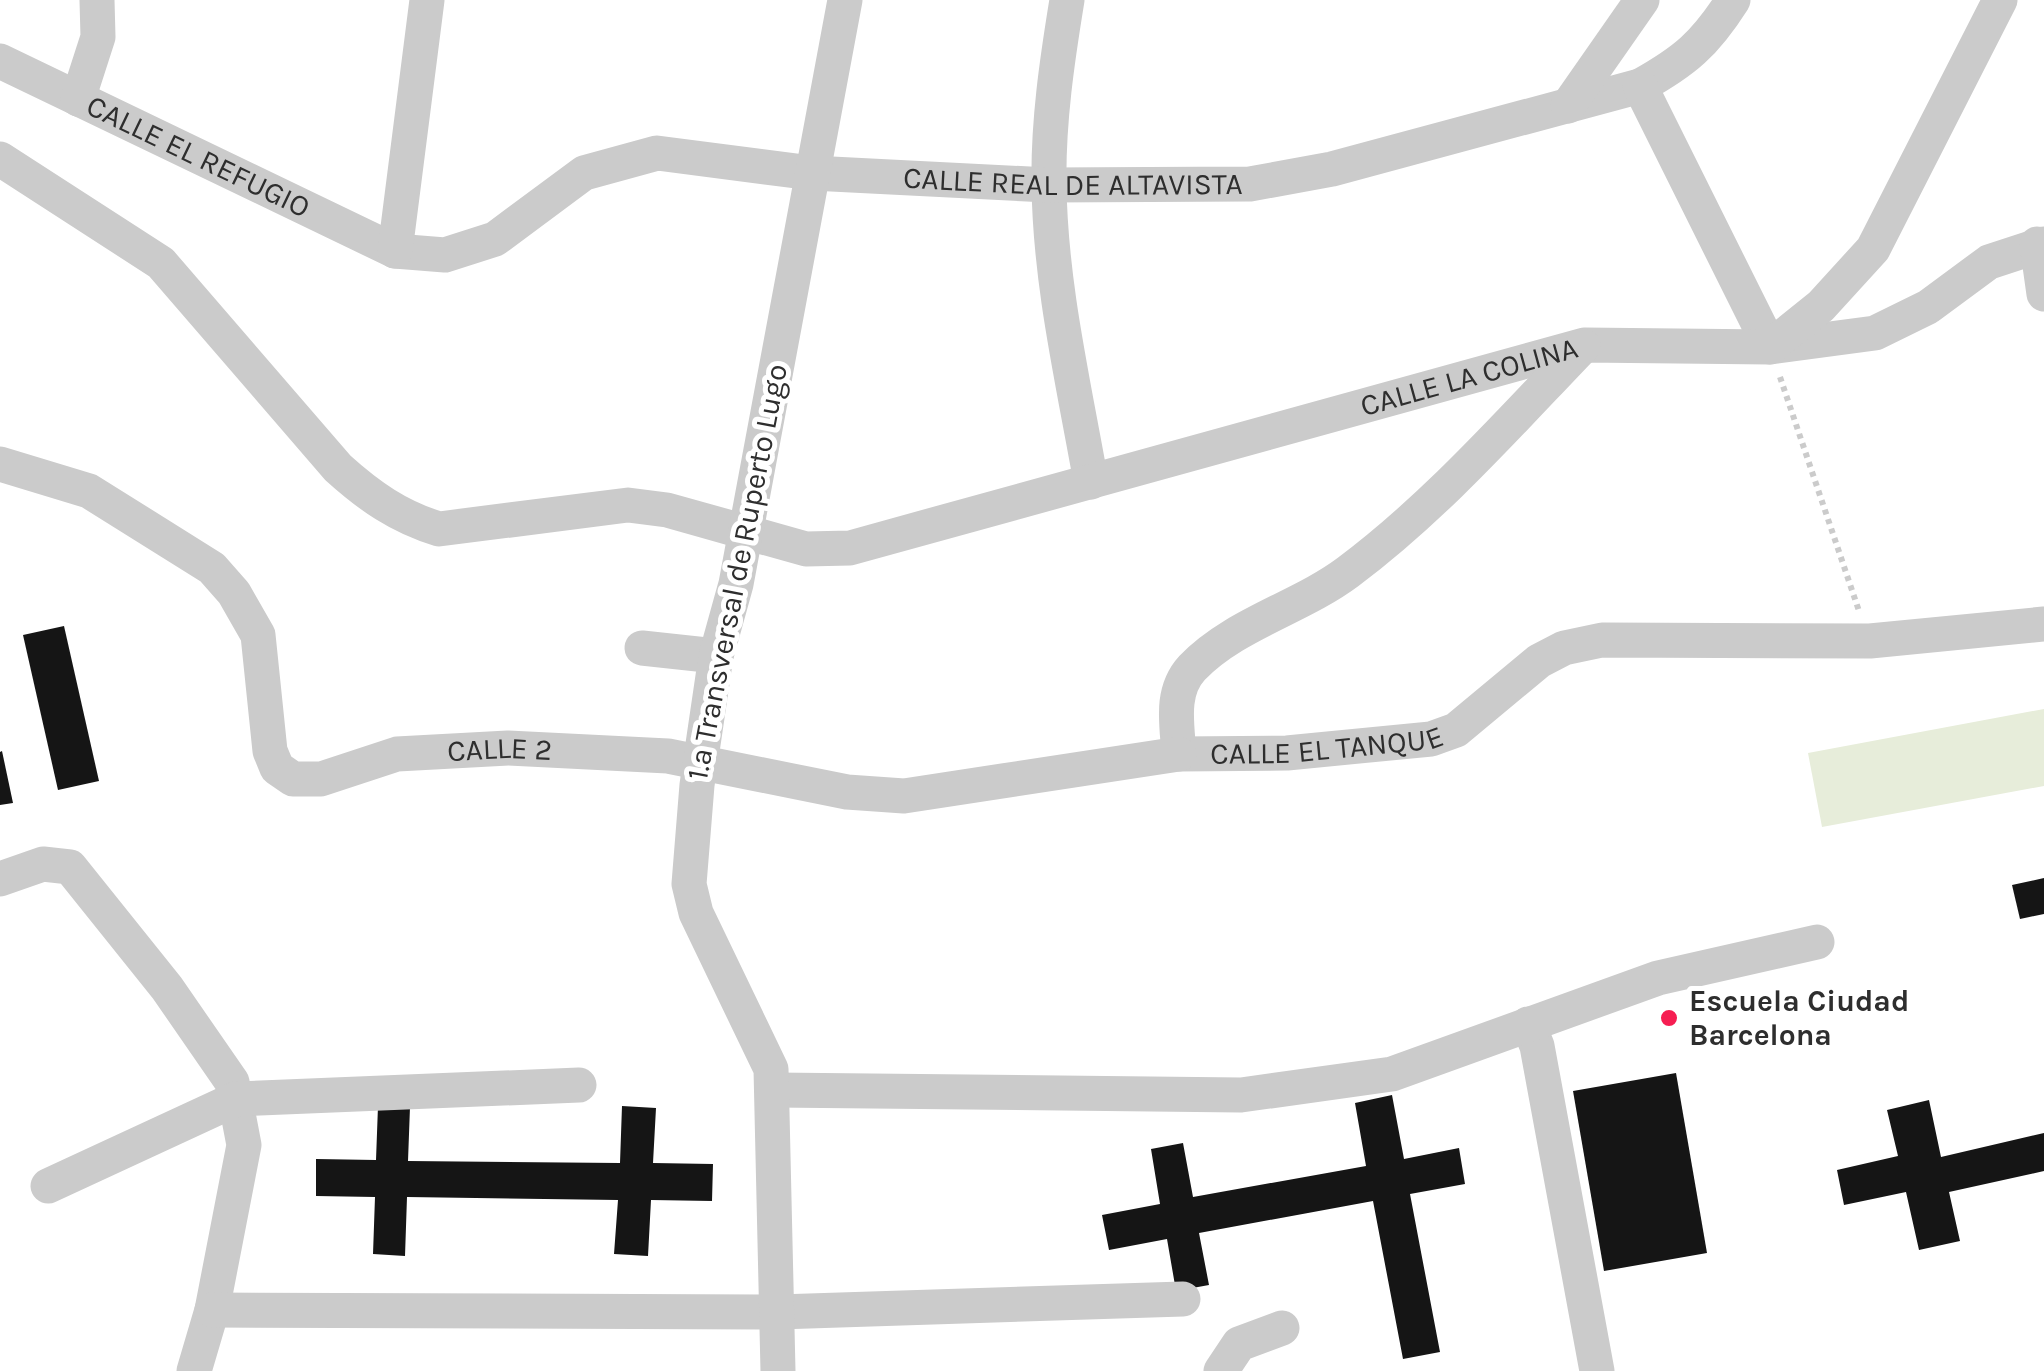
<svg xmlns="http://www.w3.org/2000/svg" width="2044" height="1371" font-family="Karla,sans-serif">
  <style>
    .green { fill: #e7edda }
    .building { fill: #151515 }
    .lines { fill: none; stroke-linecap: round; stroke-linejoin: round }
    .path { stroke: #cbcbcb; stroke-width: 6; stroke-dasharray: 5 5; stroke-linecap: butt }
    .minor { stroke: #cbcbcb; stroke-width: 35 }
    .poi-dot { fill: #f61e52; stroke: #fff; stroke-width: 4 }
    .labels { text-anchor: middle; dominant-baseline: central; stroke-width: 10; stroke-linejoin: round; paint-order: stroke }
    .street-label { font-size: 30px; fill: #2e2e2e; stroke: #fff }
    .poi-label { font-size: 30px; font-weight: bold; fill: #2e2e2e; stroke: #fff; text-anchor: start }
  </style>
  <rect width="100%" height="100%" fill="#fff"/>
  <!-- green -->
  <polygon class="green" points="2044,709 2044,786 1822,827 1808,753"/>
  <!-- building -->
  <g class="building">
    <polygon points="64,626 99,781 58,790 23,635"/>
    <polygon points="2,751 13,803 0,805 0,752"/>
    <polygon points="2044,878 2044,914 2020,919 2012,885"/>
    <polygon points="1676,1073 1707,1253 1604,1271 1573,1091"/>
    <polygon points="1392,1095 1404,1159 1459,1148 1465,1184 1410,1194 1440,1352 1403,1359 1373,1201 1199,1233 1209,1285 1176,1291 1167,1239 1109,1250 1102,1215 1160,1204 1151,1149 1183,1143 1193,1197 1366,1166 1355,1103"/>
    <polygon points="1929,1100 1941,1157 2044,1133 2044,1171 1949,1192 1960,1241 1919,1250 1906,1192 1844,1205 1837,1170 1898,1156 1887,1110"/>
    <polygon points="378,1106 410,1107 408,1161 620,1163 622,1106 656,1108 653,1163 713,1164 712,1201 651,1200 648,1256 614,1254 618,1200 407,1197 405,1256 373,1254 375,1197 316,1196 316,1159 376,1160"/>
  </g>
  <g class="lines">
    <!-- path -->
    <polyline class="path" points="1780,377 1859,611"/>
    <!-- minor -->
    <g class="minor">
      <path d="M1067,0C1057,61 1048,122 1049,184C1050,284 1074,385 1091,482"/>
      <path id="s1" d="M0,61L395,251L445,255L495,239L584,173L657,153L812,173L1048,185L1250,184L1332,169L1640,86C1685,61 1705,44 1733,0"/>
      <polyline points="1640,86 1770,347 1875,333 1928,307 1989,262 2044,244"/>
      <polyline points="78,99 98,37 97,0"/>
      <polyline points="1568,106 1642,0"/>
      <path id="s2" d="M0,159L161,263L338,468C369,496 399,517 439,529L628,505L667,510L806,549L850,548L1584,345L1770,347L1821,306L1873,249L2000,0"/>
      <polyline points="2037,244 2044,294"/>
      <polyline points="395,251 427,0"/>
      <path id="s3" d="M1583,346C1508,424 1435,507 1348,572C1300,608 1234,624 1192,668C1170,692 1177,724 1179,754L1287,753L1431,739L1456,730L1539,661L1564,648L1602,640L1870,641L2044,624"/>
      <path id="s4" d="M0,464L89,491L212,568L234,593L258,635L270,751L277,768L293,779H321L397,754L508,748L668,756L847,792L904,796L1179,754"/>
      <polyline points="642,648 716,656"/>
      <polyline points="0,879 43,864 70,867 167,988 232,1082 244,1145 212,1310 194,1371"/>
      <polyline points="1528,1024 1537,1046 1597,1371"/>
      <polyline points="774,1090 1241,1095 1392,1074 1658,978 1817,942"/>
      <polyline points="48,1186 236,1099 579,1085"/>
      <polyline points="212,1310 778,1312 1183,1299"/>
      <polyline points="778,1371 771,1069 696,913 689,884 697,785 716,656 736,584 845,0"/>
      <polyline points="1221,1371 1239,1344 1282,1328"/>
    </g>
  </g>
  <!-- markers -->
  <circle class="poi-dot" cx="1669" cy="1018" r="10"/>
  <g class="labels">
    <!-- street labels -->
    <g class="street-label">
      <text stroke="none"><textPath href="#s1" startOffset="220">CALLE EL REFUGIO</textPath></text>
      <text stroke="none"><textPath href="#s1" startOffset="1145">CALLE REAL DE ALTAVISTA</textPath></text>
      <text stroke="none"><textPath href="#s2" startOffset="1642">CALLE LA COLINA</textPath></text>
      <text transform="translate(737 572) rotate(-79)">1.ª Transversal de Ruperto Lugo</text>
      <text stroke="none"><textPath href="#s3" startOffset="748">CALLE EL TANQUE</textPath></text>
      <text stroke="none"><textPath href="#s4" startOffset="685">CALLE 2</textPath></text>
    </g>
    <!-- poi labels -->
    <g class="poi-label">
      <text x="1689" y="1001">Escuela Ciudad<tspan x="1689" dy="34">Barcelona</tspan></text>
    </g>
  </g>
</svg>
